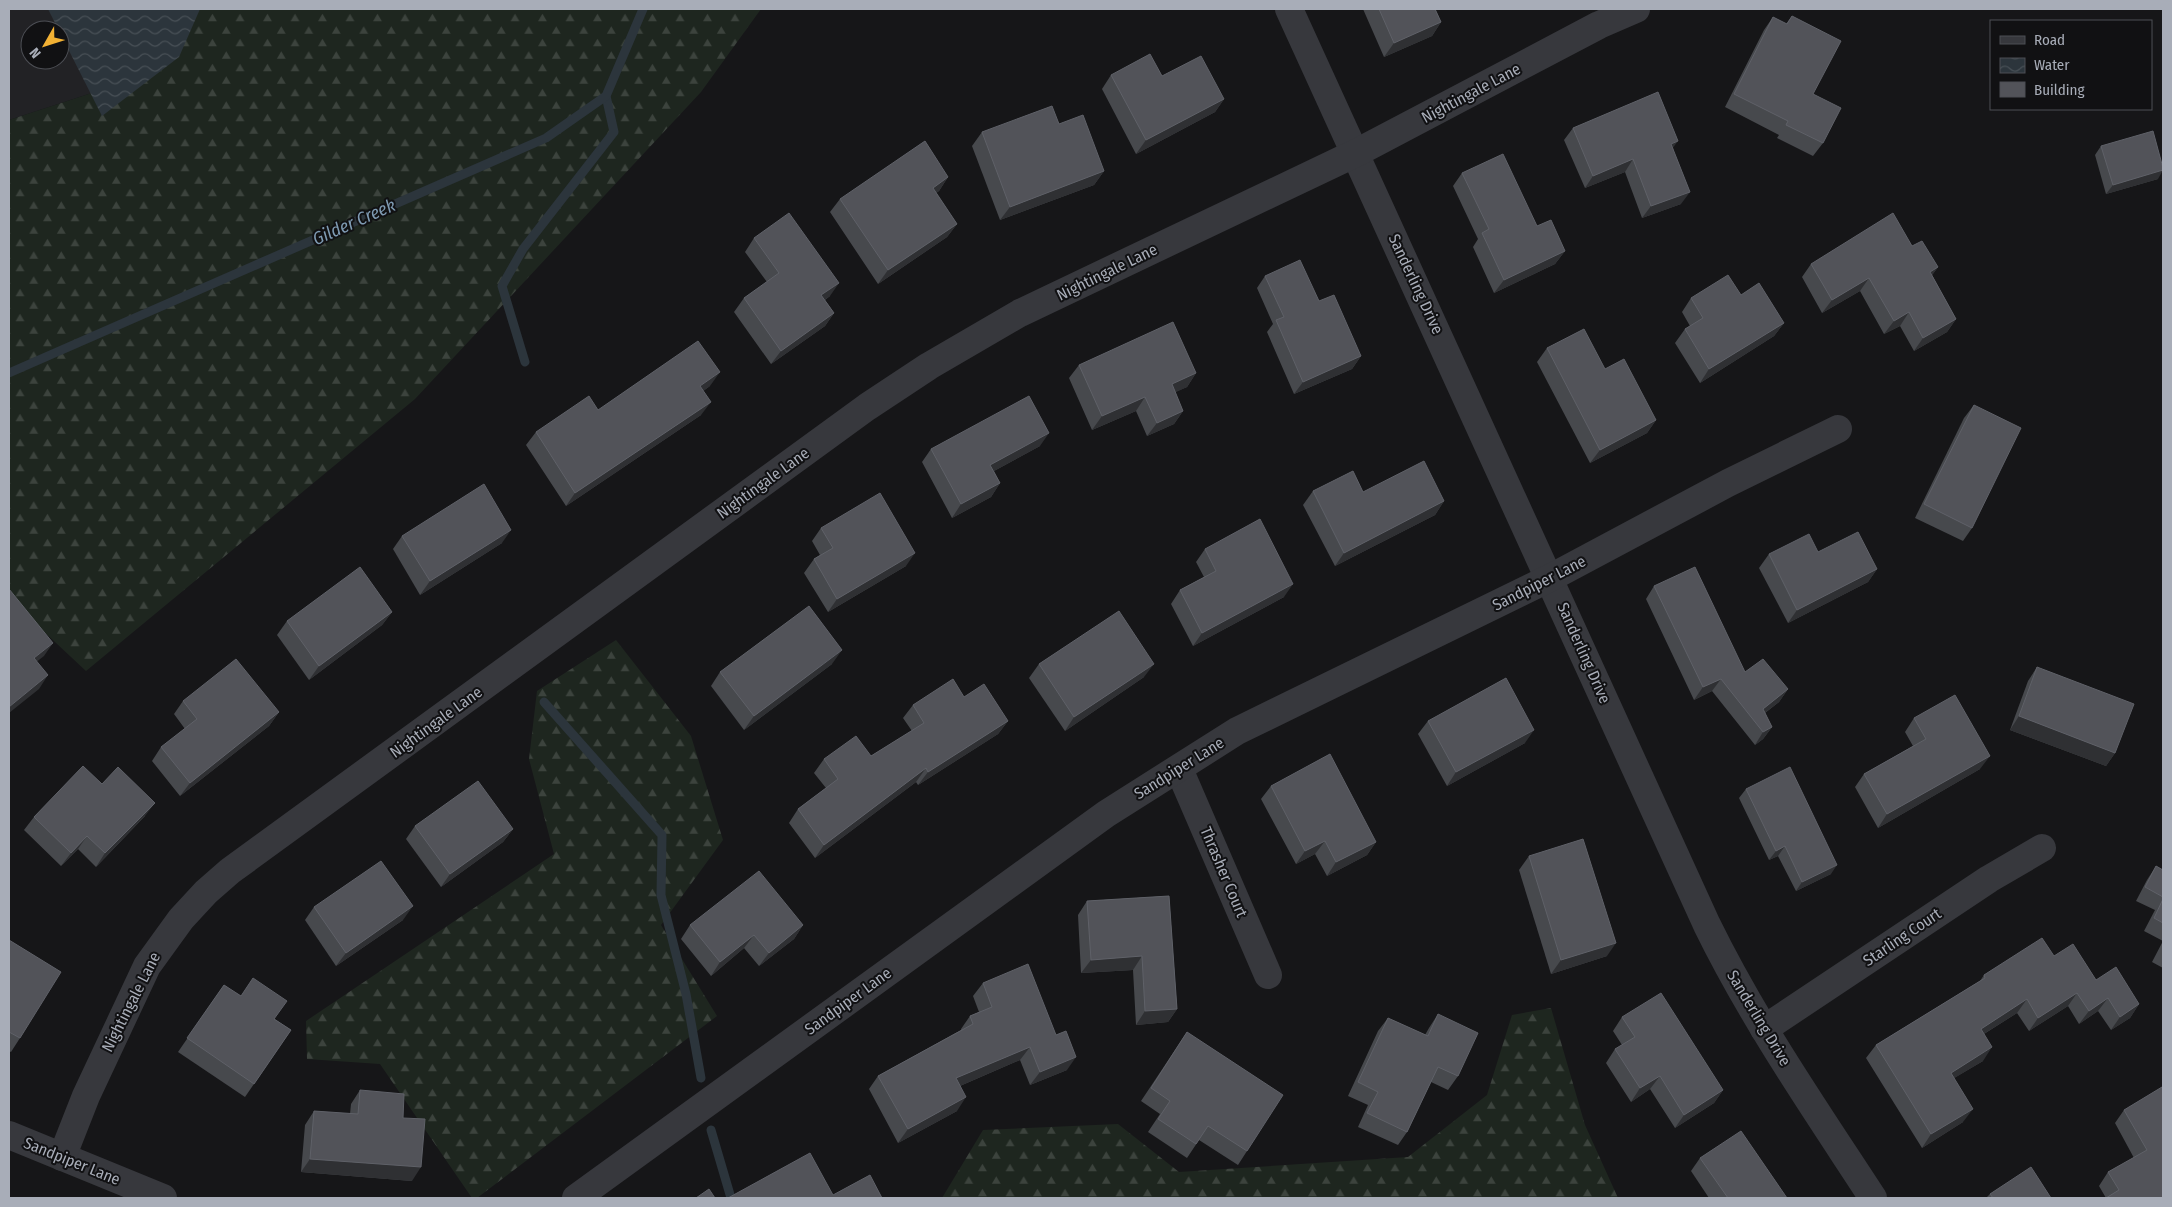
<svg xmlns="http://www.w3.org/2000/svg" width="2172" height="1207" font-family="'Fira Sans Condensed',sans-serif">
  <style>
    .built { fill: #222225; fill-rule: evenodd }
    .forest { fill: url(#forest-firs) }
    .water { fill: url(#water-waves) }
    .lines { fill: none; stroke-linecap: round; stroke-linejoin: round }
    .stream { stroke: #2c353c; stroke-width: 9 }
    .street { stroke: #37383d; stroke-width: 28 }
    .wall { fill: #47494d }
    .shaded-wall { fill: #2f3033 }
    .building { fill: #525359; stroke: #5f6168 }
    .labels { text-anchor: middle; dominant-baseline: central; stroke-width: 4; stroke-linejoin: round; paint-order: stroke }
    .street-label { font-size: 16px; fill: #a8adb8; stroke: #111113 }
    .water-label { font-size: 18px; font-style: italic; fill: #7f9bb3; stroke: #111113 }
  </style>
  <defs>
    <pattern id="forest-firs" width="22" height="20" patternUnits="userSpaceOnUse" patternTransform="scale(1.25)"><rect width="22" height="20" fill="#1e261f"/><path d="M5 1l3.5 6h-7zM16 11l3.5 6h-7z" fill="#3c433d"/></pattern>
    <pattern id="water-waves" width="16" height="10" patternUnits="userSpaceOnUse" patternTransform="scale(1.25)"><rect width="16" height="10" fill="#2c353c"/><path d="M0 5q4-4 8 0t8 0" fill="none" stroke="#485056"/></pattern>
  </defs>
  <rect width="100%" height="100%" fill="#161618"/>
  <!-- built -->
  <path class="built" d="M9,9H170L144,76L9,120ZM30,30H60V60H30Z"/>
  <!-- forest -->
  <g class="forest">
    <polygon points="170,9 761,9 701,92 415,399 86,671 9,599 9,120 144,76"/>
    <polygon points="616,640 691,736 723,840 661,925 717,1016 477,1198 472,1198 380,1064 307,1059 306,1021 554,854 529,759 537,691"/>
    <polygon points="1551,1008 1585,1125 1618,1198 942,1198 983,1130 1118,1124 1179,1172 1408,1157 1487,1095 1512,1015"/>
  </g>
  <!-- water -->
  <polygon class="water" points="48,9 200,9 179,57 102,116"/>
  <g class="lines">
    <!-- stream -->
    <g class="stream">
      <polyline points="525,362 502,286 523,249 614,132 606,96"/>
      <polyline points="9,373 546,138 606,96 643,9"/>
      <polyline points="544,702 662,835 661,895 686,994 701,1078"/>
      <polyline points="711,1130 731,1198"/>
    </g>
    <!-- street -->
    <g class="street">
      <path d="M1289,9L1707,925C1754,1021 1815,1109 1873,1198"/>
      <polyline points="1179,769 1268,975"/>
      <polyline points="1764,1029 1989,879 2042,848"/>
      <polyline points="9,1135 163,1198"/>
      <polyline points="62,1157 86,1096 147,966 181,919 206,892 230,871 867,407 929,366 1020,313 1356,153 1599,25 1636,9"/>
      <polyline points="576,1198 1106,814 1237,731 1550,578 1728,483 1838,429"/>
    </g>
  </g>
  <!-- wall -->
  <g class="wall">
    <polygon points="1363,9 1435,9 1441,22 1432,36 1384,57"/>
    <polygon points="1792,16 1813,94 1823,143 1813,156 1777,138 1779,135 1725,107 1764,30 1773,17 1786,24"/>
    <polygon points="1111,75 1162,76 1224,99 1215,112 1136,154 1102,89"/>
    <polygon points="1059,124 1104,171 1094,185 1000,220 972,146 982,132"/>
    <polygon points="1573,128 1673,148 1681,204 1642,218 1625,172 1585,188 1564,140"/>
    <polygon points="2101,146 2158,179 2106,194 2095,155"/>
    <polygon points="1462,173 1537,226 1565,251 1555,264 1494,293 1473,247 1478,239 1453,186"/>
    <polygon points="948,177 939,191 936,193 957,224 947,237 878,284 830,212 840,199"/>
    <polygon points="754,238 830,296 825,300 834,313 825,326 771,364 734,312 744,298 767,282 745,252"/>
    <polygon points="1912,246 1938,267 1932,275 1956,319 1947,332 1914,351 1900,326 1884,334 1860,291 1822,313 1802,277 1811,264"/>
    <polygon points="1265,276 1319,301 1361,356 1352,369 1294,394 1267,332 1273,324 1257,288"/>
    <polygon points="1741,295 1784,323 1774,336 1700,383 1675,343 1685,329 1690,326 1682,312 1691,298"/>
    <polygon points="1547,348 1605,369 1656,420 1647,433 1590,463 1537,362"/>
    <polygon points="1079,365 1196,373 1187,387 1175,392 1183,411 1174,424 1147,436 1136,411 1092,430 1069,378"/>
    <polygon points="710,386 703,391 701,415 566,506 526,445 536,432 598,410"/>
    <polygon points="1974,405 1972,528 1963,541 1915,518 1964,418"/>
    <polygon points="1040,446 994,471 1000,483 991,497 952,518 922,462 931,449"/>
    <polygon points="1313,491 1363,492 1444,501 1435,515 1335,566 1303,505"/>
    <polygon points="821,528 906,566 828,612 804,573 814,559 820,555 812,541"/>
    <polygon points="402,536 502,543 420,595 393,549"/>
    <polygon points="1205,549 1284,597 1193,646 1171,604 1180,590 1204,577 1196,562"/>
    <polygon points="1818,552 1877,569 1868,582 1788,623 1759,568 1769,554"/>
    <polygon points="1654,586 1745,672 1788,689 1779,702 1765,713 1772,727 1763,739 1755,745 1712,691 1694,700 1646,599"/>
    <polygon points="392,612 382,625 309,680 277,635 287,621"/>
    <polygon points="832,664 744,730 711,686 720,672"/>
    <polygon points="1039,664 1144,677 1065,731 1029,678"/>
    <polygon points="2037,667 2115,753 2106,766 2010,730 2028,681"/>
    <polygon points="964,697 1008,721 998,734 918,785 916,782 815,858 789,823 798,809 826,788 814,773 824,759 871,756 912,731 903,718 913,705"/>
    <polygon points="183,701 279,712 269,726 180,796 152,761 161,747 185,729 174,714"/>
    <polygon points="1914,718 1980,769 1878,828 1855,787 1864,774 1913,746 1905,732"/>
    <polygon points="1428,721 1525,743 1447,786 1418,734"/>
    <polygon points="102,784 145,816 96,867 78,849 61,866 24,830 34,817"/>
    <polygon points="1271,786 1376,842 1367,855 1327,876 1315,854 1296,864 1261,799"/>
    <polygon points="1746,789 1831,874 1796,891 1778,856 1769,860 1739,798"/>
    <polygon points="415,826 513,829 503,842 441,887 406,839"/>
    <polygon points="1529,856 1607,956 1551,974 1519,870"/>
    <polygon points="2156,866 2163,870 2163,968 2152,962 2163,941 2144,931 2155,910 2136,901 2147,880"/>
    <polygon points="1169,896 1177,1009 1168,1022 1136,1025 1133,970 1081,973 1078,915 1087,901"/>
    <polygon points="314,907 403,920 336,966 305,920"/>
    <polygon points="690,925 803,925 794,939 759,966 744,948 711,976 681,939"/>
    <polygon points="9,940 20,1038 11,1052 9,1051"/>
    <polygon points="2054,956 2139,1004 2130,1018 2111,1030 2098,1011 2079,1024 2068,1006 2029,1031 2017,1013 1984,1034 1983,1061 1954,1078 1963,1122 1922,1148 1866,1058 1876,1045 1980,981 1984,975"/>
    <polygon points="983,983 1067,1070 1030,1085 1020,1060 960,1086 957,1111 898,1143 869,1089 878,1076 961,1030 961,1029 970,1016 979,1012 973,996"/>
    <polygon points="224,985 291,1030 245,1097 178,1052"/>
    <polygon points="1438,1014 1458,1076 1448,1090 1431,1082 1407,1132 1398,1145 1358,1127 1368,1105 1348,1096 1378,1031 1388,1018 1425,1035 1429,1028"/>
    <polygon points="1622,1017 1723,1090 1714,1103 1675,1128 1650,1089 1631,1102 1606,1063 1615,1049 1622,1045 1613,1031"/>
    <polygon points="1187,1032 1247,1151 1238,1165 1199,1140 1187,1158 1148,1132 1160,1114 1141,1101"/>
    <polygon points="2163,1089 2163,1198 2106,1198 2099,1186 2108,1172 2134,1158 2115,1123 2124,1110"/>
    <polygon points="360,1090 403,1118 412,1181 301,1172 305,1125 314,1111 350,1114 351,1104"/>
    <polygon points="1700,1158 1787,1198 1709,1198 1691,1171"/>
    <polygon points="1990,1194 2051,1198 1986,1198"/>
  </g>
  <!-- shaded-wall -->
  <g class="shaded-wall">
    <polygon points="1441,22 1432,36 1384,57 1394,43"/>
    <polygon points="1224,99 1215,112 1136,154 1146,140"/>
    <polygon points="1678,141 1669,153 1671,144"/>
    <polygon points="1633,159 1625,172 1585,188 1593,176"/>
    <polygon points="2163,170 2158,179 2106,194 2113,185"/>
    <polygon points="1104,171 1094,185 1000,220 1010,207"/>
    <polygon points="948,177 939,191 924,201 933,188"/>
    <polygon points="1690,192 1681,204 1642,218 1651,206"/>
    <polygon points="957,224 947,237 878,284 888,270"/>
    <polygon points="1565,251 1555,264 1494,293 1504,280"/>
    <polygon points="1938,267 1928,281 1930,272"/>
    <polygon points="1869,278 1860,291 1822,313 1832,300"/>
    <polygon points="839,283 830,296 812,309 821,295"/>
    <polygon points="1909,312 1900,326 1884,334 1894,321"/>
    <polygon points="834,313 825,326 771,364 781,351"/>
    <polygon points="1956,319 1947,332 1914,351 1923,338"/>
    <polygon points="1784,323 1774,336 1700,383 1709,369"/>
    <polygon points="1361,356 1352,369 1294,394 1303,382"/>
    <polygon points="720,372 710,386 691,400 700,386"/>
    <polygon points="1196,373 1187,387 1163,398 1172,384"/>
    <polygon points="1145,397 1136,411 1092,430 1102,416"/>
    <polygon points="711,402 701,415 566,506 575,493"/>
    <polygon points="1183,411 1174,424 1147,436 1157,423"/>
    <polygon points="1656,420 1647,433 1590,463 1600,450"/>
    <polygon points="1049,433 1040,446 981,478 990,465"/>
    <polygon points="1000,483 991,497 952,518 961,504"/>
    <polygon points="1444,501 1435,515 1335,566 1344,553"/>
    <polygon points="511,530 502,543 420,595 430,581"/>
    <polygon points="915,553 906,566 828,612 837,599"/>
    <polygon points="1877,569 1868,582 1788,623 1797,610"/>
    <polygon points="1293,584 1284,597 1193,646 1202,633"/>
    <polygon points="392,612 382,625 309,680 319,666"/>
    <polygon points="53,643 44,656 25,671 34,658"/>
    <polygon points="842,650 832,664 744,730 754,716"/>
    <polygon points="1154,664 1144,677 1065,731 1074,717"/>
    <polygon points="48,675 39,689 9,713 9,707"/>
    <polygon points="1721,679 1712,691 1694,700 1703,687"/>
    <polygon points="1788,689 1779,702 1754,721 1763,709"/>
    <polygon points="279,712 269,726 180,796 190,783"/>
    <polygon points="2019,716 2115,753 2106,766 2010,730"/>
    <polygon points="1008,721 998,734 918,785 928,772"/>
    <polygon points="1772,727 1763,739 1755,745 1763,732"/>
    <polygon points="1534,730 1525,743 1447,786 1456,772"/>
    <polygon points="1990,756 1980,769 1878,828 1887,814"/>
    <polygon points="926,768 916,782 815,858 824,845"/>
    <polygon points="155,803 145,816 96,867 105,853"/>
    <polygon points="513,829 503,842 441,887 450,874"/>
    <polygon points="87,836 78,849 61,866 71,853"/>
    <polygon points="1325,841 1315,854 1296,864 1305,851"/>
    <polygon points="1376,842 1367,855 1327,876 1336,862"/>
    <polygon points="1785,846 1778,856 1769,860 1776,851"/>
    <polygon points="1837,865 1831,874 1796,891 1802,882"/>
    <polygon points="413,906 403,920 336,966 346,953"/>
    <polygon points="803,925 794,939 759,966 769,953"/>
    <polygon points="754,935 744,948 711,976 720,962"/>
    <polygon points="1616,943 1607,956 1551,974 1561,960"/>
    <polygon points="1142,956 1133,970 1081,973 1091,960"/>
    <polygon points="2077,993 2068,1006 2029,1031 2038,1018"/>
    <polygon points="2108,998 2098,1011 2079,1024 2089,1011"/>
    <polygon points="2027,999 2017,1013 1971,1042 1981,1029"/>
    <polygon points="2139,1004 2130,1018 2111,1030 2120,1017"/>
    <polygon points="1177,1009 1168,1022 1136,1025 1145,1011"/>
    <polygon points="1030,1047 1020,1060 946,1092 956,1078"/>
    <polygon points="1992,1047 1983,1061 1941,1086 1951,1073"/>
    <polygon points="1076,1057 1067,1070 1030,1085 1040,1072"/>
    <polygon points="1660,1076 1650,1089 1631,1102 1640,1088"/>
    <polygon points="1723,1090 1714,1103 1675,1128 1684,1115"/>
    <polygon points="966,1097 957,1111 898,1143 908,1129"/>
    <polygon points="1973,1109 1963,1122 1922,1148 1931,1134"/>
    <polygon points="310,1159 421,1167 412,1181 301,1172"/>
  </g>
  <!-- building -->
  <g class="building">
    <polygon points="1379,9 1435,9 1441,22 1394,43"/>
    <polygon points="1792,16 1841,41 1813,94 1841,108 1823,143 1786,125 1788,121 1734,94 1773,17 1787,24"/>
    <polygon points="1150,54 1162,76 1201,56 1224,99 1146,140 1111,75"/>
    <polygon points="1658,92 1678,141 1671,144 1690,192 1651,206 1633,159 1593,176 1573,128"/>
    <polygon points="1052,106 1059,124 1083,115 1104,171 1010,207 982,132"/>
    <polygon points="2153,131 2163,168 2163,170 2113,185 2101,146"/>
    <polygon points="925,141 948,177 933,188 957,224 888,270 840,199"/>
    <polygon points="1503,154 1537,226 1551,220 1565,251 1504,280 1482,233 1489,229 1462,173"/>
    <polygon points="789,213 839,283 821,295 834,313 781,351 744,298 779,273 754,238"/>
    <polygon points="1893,213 1912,246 1922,241 1938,267 1930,272 1956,319 1923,338 1909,312 1894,321 1869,278 1832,300 1811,264"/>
    <polygon points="1300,260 1319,301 1334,295 1361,356 1303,382 1276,320 1284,317 1265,276"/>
    <polygon points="1728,275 1741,295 1759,283 1784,323 1709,369 1685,329 1703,318 1691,298"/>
    <polygon points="1173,322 1196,373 1172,384 1183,411 1157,423 1145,397 1102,416 1079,365"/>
    <polygon points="1584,329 1605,369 1624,359 1656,420 1600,450 1547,348"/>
    <polygon points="698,341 720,372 700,386 711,402 575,493 536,432 589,396 598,410"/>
    <polygon points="1029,396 1049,433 990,465 1000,483 961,504 931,449"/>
    <polygon points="1974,405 2021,428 1972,528 1924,504"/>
    <polygon points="1424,461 1444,501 1344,553 1313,491 1353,471 1363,492"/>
    <polygon points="484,484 511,530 430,581 402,536"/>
    <polygon points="880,493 915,553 837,599 814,559 833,548 821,528"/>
    <polygon points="1260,519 1293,584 1202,633 1180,590 1216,571 1205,549"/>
    <polygon points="1858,532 1877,569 1797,610 1769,554 1809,534 1818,552"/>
    <polygon points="360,567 392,612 319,666 287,621"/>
    <polygon points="1695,567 1745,672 1763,659 1788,689 1763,709 1772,727 1763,732 1721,679 1703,687 1654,586"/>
    <polygon points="9,589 53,643 34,658 48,675 9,707"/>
    <polygon points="809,606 842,650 754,716 720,672"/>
    <polygon points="1119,611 1154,664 1074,717 1039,664"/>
    <polygon points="236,659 279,712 190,783 161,747 197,719 183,701"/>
    <polygon points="2037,667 2134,704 2115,753 2019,716"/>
    <polygon points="1506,678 1534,730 1456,772 1428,721"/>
    <polygon points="953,679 964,697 984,684 1008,721 928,772 926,768 824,845 798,809 838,779 824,759 856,736 871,756 924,723 913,705"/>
    <polygon points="1955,695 1990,756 1887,814 1864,774 1926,739 1914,718"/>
    <polygon points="1330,754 1376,842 1336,862 1325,841 1305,851 1271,786"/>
    <polygon points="83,766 102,784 118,767 155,803 105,853 87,836 71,853 34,817"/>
    <polygon points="1790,767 1837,865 1802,882 1785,846 1776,851 1746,789"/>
    <polygon points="478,781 513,829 450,874 415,826"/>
    <polygon points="1583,839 1616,943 1561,960 1529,856"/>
    <polygon points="381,861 413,906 346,953 314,907"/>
    <polygon points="2156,866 2163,870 2163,897 2145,887"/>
    <polygon points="759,871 803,925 769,953 754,935 720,962 690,925"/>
    <polygon points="1169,896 1177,1009 1145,1011 1142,956 1091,960 1087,901"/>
    <polygon points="2163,899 2163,923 2154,918"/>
    <polygon points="2042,938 2054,956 2073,944 2096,980 2116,967 2139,1004 2120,1017 2108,998 2089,1011 2077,993 2038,1018 2027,999 1981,1029 1992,1047 1951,1073 1973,1109 1931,1134 1876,1045 1985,978 1984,975"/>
    <polygon points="9,940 61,972 20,1038 9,1032"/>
    <polygon points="1028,964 1056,1035 1066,1031 1076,1057 1040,1072 1030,1047 956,1078 966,1097 908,1129 878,1076 973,1024 970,1016 992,1007 983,983"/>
    <polygon points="253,978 287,1001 274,1019 291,1030 254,1084 187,1038 224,985 241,996"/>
    <polygon points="1661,993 1723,1090 1684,1115 1660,1076 1640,1088 1615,1049 1635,1037 1622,1017"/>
    <polygon points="1438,1014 1478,1033 1458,1076 1438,1067 1407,1132 1367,1113 1378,1092 1358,1082 1388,1018 1428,1036"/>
    <polygon points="1187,1032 1283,1095 1247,1151 1208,1126 1196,1144 1158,1119 1170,1101 1151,1088"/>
    <polygon points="2162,1087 2163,1089 2163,1198 2106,1198 2119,1190 2108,1172 2147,1150 2124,1110"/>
    <polygon points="360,1090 404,1094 403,1118 425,1119 421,1167 310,1159 314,1111 358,1114"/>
    <polygon points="1741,1131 1787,1198 1728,1198 1700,1158"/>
    <polygon points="810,1153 833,1195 870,1175 882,1198 728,1198"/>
    <polygon points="2031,1167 2051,1198 1993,1198 1990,1194"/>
    <polygon points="709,1189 715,1198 696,1198"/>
  </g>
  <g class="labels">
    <!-- street labels -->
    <g class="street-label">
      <text transform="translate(1471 93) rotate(-28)">Nightingale Lane</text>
      <text transform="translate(1107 272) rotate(-26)">Nightingale Lane</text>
      <text transform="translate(1416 284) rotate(65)">Sanderling Drive</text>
      <text transform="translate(763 483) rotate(-36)">Nightingale Lane</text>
      <text transform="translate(1539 583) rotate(-27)">Sandpiper Lane</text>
      <text transform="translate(1584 653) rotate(66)">Sanderling Drive</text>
      <text transform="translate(436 722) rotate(-36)">Nightingale Lane</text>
      <text transform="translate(1179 768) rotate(-32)">Sandpiper Lane</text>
      <text transform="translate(1224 872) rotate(67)">Thrasher Court</text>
      <text transform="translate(1902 937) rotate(-34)">Starling Court</text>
      <text transform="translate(848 1001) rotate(-36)">Sandpiper Lane</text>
      <text transform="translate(131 1002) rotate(-63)">Nightingale Lane</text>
      <text transform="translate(1759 1018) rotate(59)">Sanderling Drive</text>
      <text transform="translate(72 1161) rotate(22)">Sandpiper Lane</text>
    </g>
    <!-- water labels -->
    <g class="water-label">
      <text transform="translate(354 222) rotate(-24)">Gilder Creek</text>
    </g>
  </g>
  <!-- border -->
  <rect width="2172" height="1207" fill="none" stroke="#a8adb8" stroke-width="20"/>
  <!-- legend -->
  <rect x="1990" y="20" width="162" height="90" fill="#111113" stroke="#4d4f55"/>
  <rect x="2000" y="36" width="25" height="8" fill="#37383d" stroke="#4d4f55"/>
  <text x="2034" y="45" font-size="15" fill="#a8adb8">Road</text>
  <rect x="2000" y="58" width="25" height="15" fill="url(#water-waves)" stroke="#4d4f55"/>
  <text x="2034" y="70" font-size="15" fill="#a8adb8">Water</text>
  <rect x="2000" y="82" width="25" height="15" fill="#525359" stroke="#4d4f55"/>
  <text x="2034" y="95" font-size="15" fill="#a8adb8">Building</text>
  <!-- north arrow -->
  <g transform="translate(45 45) rotate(231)"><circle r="24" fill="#111113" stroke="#4d4f55"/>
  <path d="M0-4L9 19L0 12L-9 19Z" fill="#f2b134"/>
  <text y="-8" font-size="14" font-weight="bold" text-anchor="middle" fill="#a8adb8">N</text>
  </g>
</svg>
